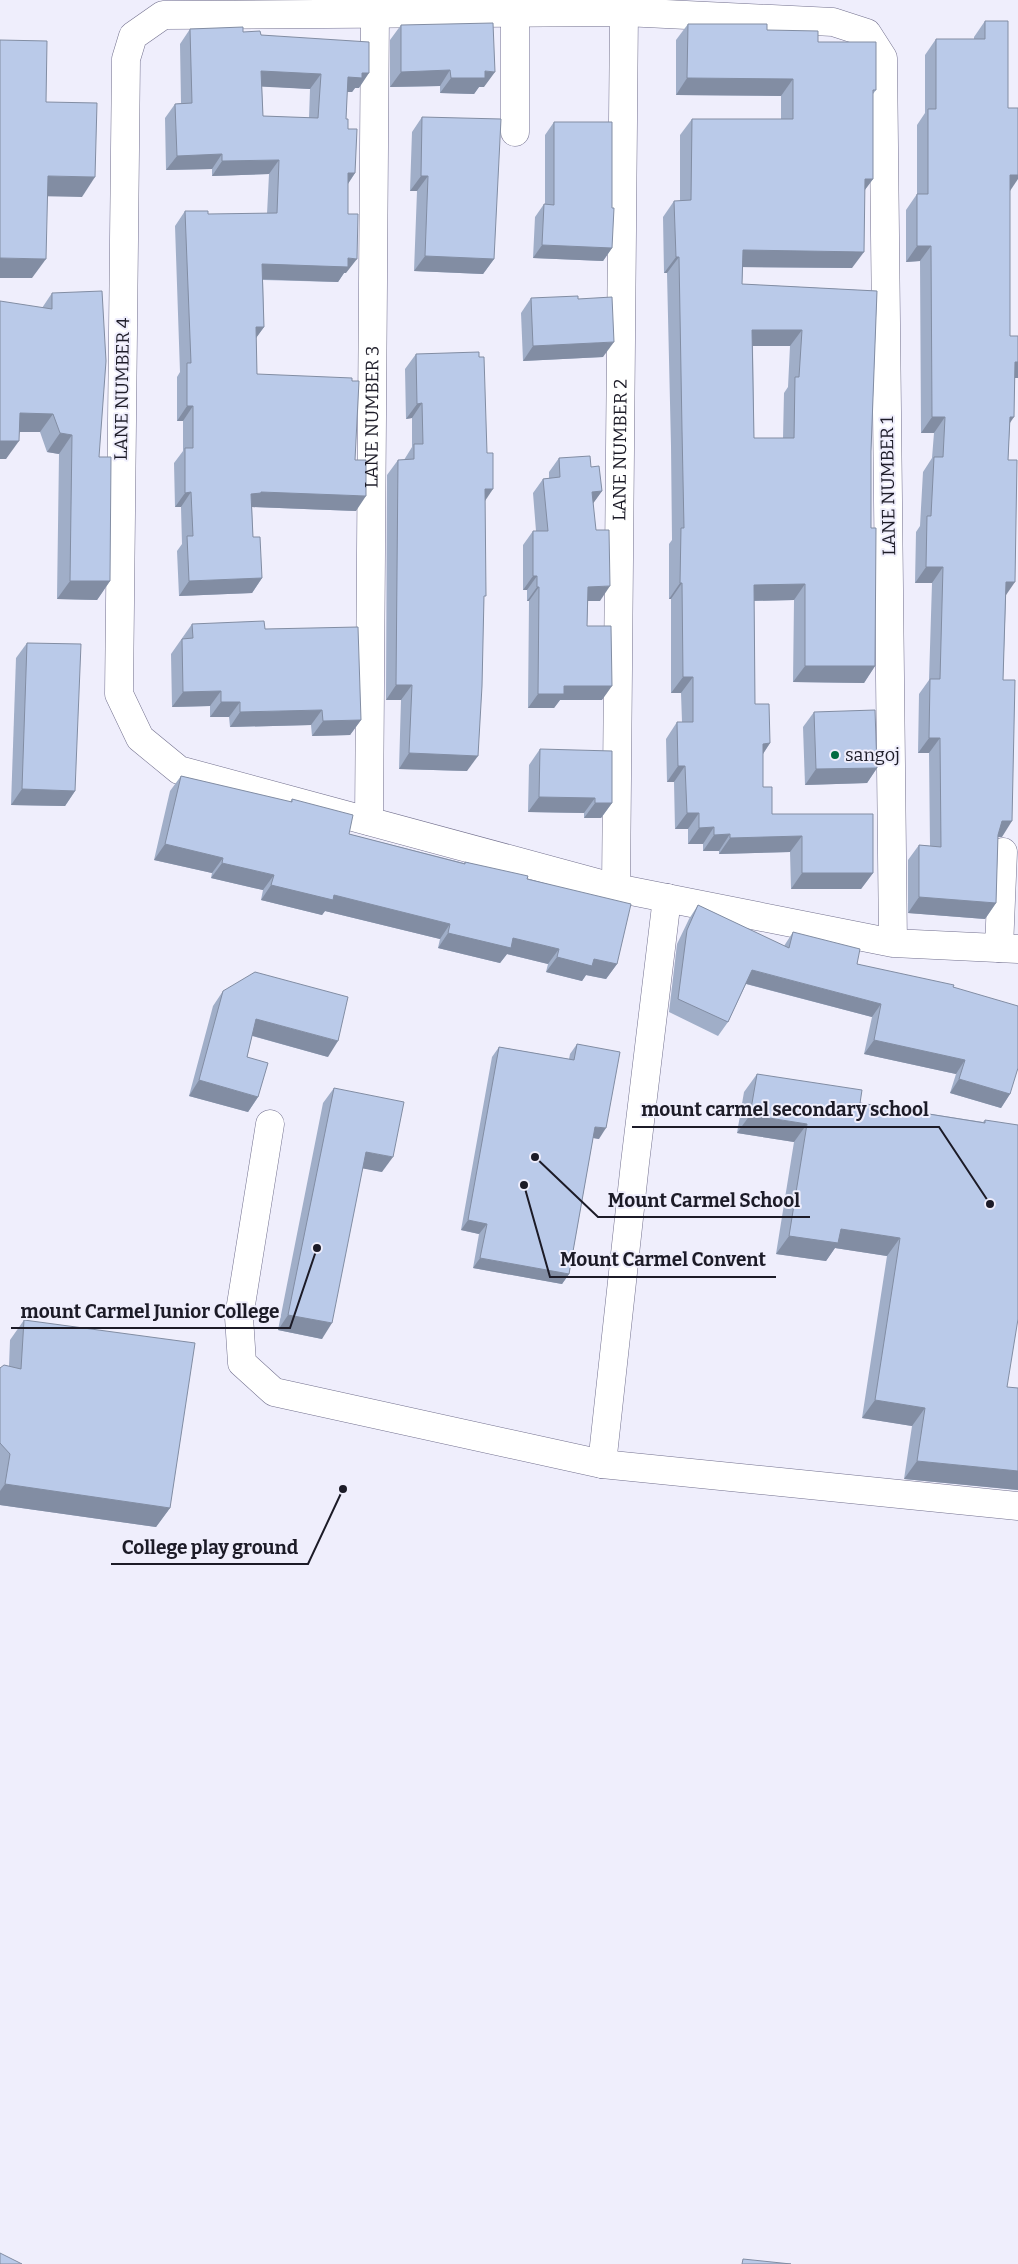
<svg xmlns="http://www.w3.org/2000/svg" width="1018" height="2264" font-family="Bitter,serif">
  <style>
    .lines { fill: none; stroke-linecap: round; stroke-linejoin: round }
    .minor-casing { stroke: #72708e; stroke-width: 29 }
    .minor { stroke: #fff; stroke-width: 28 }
    .wall { fill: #a0aec8; fill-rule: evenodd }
    .shaded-wall { fill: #828da3 }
    .building { fill: #bacae9; stroke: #828da3; fill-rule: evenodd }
    .poi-dot { fill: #006b42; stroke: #efeefc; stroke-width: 2 }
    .labels { text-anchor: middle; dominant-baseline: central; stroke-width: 4; stroke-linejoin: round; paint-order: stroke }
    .street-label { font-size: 18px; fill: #1c1b27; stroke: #efeefc }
    .poi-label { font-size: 18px; fill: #1c1b27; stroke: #efeefc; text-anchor: start }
    .leader { fill: none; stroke: #1c1b27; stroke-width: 2 }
    .callout-dot { fill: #1c1b27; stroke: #efeefc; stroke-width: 2 }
    .callout-label { font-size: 19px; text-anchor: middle; font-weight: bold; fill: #1c1b27; stroke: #efeefc; stroke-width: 4; stroke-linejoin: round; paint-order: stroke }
  </style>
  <rect width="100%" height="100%" fill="#efeefc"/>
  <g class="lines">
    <defs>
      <g id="minor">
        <polyline points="515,12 515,132"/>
        <path id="s1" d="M369,821L375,13"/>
        <path id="s2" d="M616,888L624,12"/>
        <polyline points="893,943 883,58 867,33 833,22 624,12 163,15 133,36 126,59 119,694 140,738 179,770 616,888 893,943 1018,949"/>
        <polyline points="999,948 1003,852"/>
        <polyline points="270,1124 239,1317 242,1363 274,1392 602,1464 1018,1506"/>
        <polyline points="602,1464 635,1163 667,898"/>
      </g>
    </defs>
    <!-- minor casing -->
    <use href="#minor" class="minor-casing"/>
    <!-- minor -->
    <use href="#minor" class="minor"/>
  </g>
  <!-- wall -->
  <g class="wall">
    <polygon points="985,21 1008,108 1010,190 1010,336 1015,378 1010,423 1008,460 1006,596 1003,680 1002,837 998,837 996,903 985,919 908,913 908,860 919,845 930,846 929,753 918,753 919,694 929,680 932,583 915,583 916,532 920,526 923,472 932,458 934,433 921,433 920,261 906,262 906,210 917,194 917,125 925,113 925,55 936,39 974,39 974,37"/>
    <path d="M688,24L767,30L818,42L876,90L873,94V179L864,191L852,268L743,267L742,284L877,291L871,451V528L875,666L864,683L793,682L794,600L754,601L755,704L770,743L763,754V787L772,814L873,873L861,889H791L790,852L719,854V851H703V844H688V829H675L674,782H667L666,739L677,722H682L681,693H671V599H669V544L672,540L671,446L667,273H664L663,217L674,201H680V135L692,119H781V96L676,95V40ZM753,346H790L788,387L784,393L783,438H754Z"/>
    <polygon points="401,25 484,87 479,87 474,94 440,93 440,86 390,87 390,40"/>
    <path d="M190,29L243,32L261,35L359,88H355L352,92H347L346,119L355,173L348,184L346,273H344L338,282L263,280L264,327L256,338L257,374L355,460L356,511L252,507L253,537L262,578L252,593L179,596L177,551L182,544L181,507H175L174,463L183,451V421H177V377L180,372L175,226L185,211L208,214H267L269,174L212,176V169L166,170L165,118L175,104L181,103L180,44ZM262,86L310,89L309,118L263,116Z"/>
    <polygon points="422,117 494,259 483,274 414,271 417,191 410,191 412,132"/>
    <polygon points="554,122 612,248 603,261 533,258 535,217 544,204 545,204 545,135"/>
    <polygon points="52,293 99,457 110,581 97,600 57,599 59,454 47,452 40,432 20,432 6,459 42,308"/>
    <polygon points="531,298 578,299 603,357 523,361 521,313"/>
    <polygon points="416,354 485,500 484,600 467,771 399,769 401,700 386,700 387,475 398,460 404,460 412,447 412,418 406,419 405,369"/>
    <polygon points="559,458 591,467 602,491 593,503 600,601 588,601 587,626 602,700 560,700 554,708 528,708 529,601 527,601 527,590 523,590 523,545 533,531 536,531 533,493 543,479 549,478 549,472"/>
    <polygon points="192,624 265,629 361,720 350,735 312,736 311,725 230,727 229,717 210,717 210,706 172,707 171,654"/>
    <polygon points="27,643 75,791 65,806 11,805 16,658"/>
    <polygon points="814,712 877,768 867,783 805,785 803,727"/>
    <polygon points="540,749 612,803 601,818 584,818 584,813 528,812 529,765"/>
    <polygon points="181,776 290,802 292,799 349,834 464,863 465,862 527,879 617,964 606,979 586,975 582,981 546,972 548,964 507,954 500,963 438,948 440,939 325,911 322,915 261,900 263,890 211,878 212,873 154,860 170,791"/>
    <polygon points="698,905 784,946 793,932 857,964 953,987 1010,1094 1001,1108 950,1093 956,1074 864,1054 872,1017 746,984 728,1022 718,1036 669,1012 677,944 689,919"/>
    <polygon points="223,991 328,1057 252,1036 247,1057 258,1097 248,1112 189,1096 213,1006"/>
    <polygon points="577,1044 599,1139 593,1138 569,1274 562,1284 473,1268 479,1234 461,1230 492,1057 499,1047 569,1059 570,1054"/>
    <polygon points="757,1074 860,1103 983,1122 985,1120 1007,1387 1018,1490 904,1479 912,1426 862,1418 887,1256 835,1248 826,1261 776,1254 794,1142 737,1133 744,1092"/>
    <polygon points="334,1088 382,1172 363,1168 322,1339 278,1330 323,1103"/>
    <polygon points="24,1320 170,1508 156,1527 0,1505 0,1368 9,1366 10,1340"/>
  </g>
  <!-- shaded-wall -->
  <g class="shaded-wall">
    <polygon points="450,70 440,86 390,87 401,72"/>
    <polygon points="261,71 321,74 310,89 251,86"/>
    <polygon points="485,71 495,72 484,87 479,87 474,94 440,93 451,78"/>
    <polygon points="362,73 369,73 359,88 355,88 352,92 338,92 348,77"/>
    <polygon points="687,78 793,79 781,96 676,95"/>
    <polygon points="222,154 212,169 166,170 177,156"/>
    <polygon points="279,160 269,174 212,176 222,161"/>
    <polygon points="348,173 355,173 345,188"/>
    <polygon points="1010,175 1018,175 1018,179 1010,191"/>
    <polygon points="48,176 95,177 82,197 34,196"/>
    <polygon points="421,176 428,176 417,191 410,191"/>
    <polygon points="865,179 873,179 861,195"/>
    <polygon points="542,245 612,248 603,261 533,258"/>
    <polygon points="917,246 931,246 920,261 906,262"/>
    <polygon points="743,250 864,252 852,268 732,267"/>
    <polygon points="425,256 494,259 483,274 414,271"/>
    <polygon points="676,257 679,257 667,273 664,273"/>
    <polygon points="0,258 46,259 32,278 0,278"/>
    <polygon points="348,258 357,259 346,273 344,273 338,282 252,279 262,264"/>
    <polygon points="256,327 264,327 253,342"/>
    <polygon points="752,330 802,330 790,346 741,346"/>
    <polygon points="614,342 603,357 523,361 533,346"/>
    <polygon points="1015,362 1018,362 1018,378 1004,378"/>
    <polygon points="422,403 412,418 406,419 417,404"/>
    <polygon points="187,406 193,406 183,421 177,421"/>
    <polygon points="20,413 53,414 40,432 7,432"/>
    <polygon points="932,417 945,417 934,433 921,433"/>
    <polygon points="1010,417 1014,417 1003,433"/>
    <polygon points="60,433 72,435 59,454 47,452"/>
    <polygon points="0,441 19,441 6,459 0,459"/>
    <polygon points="485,489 493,489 483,504"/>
    <polygon points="602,491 592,505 592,492"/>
    <polygon points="191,492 181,507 175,507 185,493"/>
    <polygon points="261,492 366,496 356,511 252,507 250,508 251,494"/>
    <polygon points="926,567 943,567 932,583 915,583"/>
    <polygon points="533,576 537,576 527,590 523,590"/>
    <polygon points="262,578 252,593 179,596 189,581"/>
    <polygon points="70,581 110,581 97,600 57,599"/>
    <polygon points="1006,582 1015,582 1004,598"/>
    <polygon points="680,583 682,583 671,599 669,599"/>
    <polygon points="805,584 794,600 743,601 754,585"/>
    <polygon points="610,586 600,601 578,601 588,587"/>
    <polygon points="537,587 539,587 529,601 527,601"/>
    <polygon points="805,666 875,666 864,683 793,682"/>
    <polygon points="683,677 693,677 681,693 671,693"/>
    <polygon points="396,685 412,685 401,700 386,700"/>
    <polygon points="564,686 612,686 602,700 560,700 554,708 528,708 538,694"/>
    <polygon points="221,691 210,706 172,707 183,692"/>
    <polygon points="221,702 240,702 229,717 210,717"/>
    <polygon points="322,710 311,725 230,727 240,712"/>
    <polygon points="361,720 350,735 312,736 323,721"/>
    <polygon points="929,738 940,738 929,753 918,753"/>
    <polygon points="770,743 759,760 763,744"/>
    <polygon points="409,753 478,756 467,771 399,769"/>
    <polygon points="678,766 685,766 674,782 667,782"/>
    <polygon points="877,768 867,783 805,785 816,769"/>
    <polygon points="22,789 75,791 65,806 11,805"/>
    <polygon points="539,797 595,798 584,813 528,812"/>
    <polygon points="595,803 612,803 601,818 584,818"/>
    <polygon points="687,813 699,813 688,829 675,829"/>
    <polygon points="1002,821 1012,821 1002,837 991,837"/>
    <polygon points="714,827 703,844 688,844 699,828"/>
    <polygon points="730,834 719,851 703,851 714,835"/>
    <polygon points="802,836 790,852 719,854 730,838"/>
    <polygon points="165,844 223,858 212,873 154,860"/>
    <polygon points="222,863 274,875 263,890 211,878"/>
    <polygon points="802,873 873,873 861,889 791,889"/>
    <polygon points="271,885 334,895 450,924 440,939 325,911 322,915 261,900"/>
    <polygon points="919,897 996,903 985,919 908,913"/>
    <polygon points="448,933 513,938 559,949 548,964 507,954 500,963 438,948"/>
    <polygon points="557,957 594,959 617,964 606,979 586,975 582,981 546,972"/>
    <polygon points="752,970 881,1004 872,1017 743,983"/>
    <polygon points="256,1019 338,1041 328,1057 246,1034"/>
    <polygon points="874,1040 965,1060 956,1074 864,1054"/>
    <polygon points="959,1079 1010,1094 1001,1108 950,1093"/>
    <polygon points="199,1080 258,1097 248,1112 189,1096"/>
    <polygon points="750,1115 807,1124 794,1142 737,1133"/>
    <polygon points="595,1127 606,1128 599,1139 588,1137"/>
    <polygon points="366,1152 393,1157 382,1172 355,1167"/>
    <polygon points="468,1220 487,1224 479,1234 461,1230"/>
    <polygon points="841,1229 900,1238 887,1256 835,1248 826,1261 776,1254 789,1236"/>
    <polygon points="480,1258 569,1274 562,1284 473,1268"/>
    <polygon points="288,1315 332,1323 322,1339 278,1330"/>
    <polygon points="875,1400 925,1408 912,1426 862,1418"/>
    <polygon points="917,1461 1018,1471 1018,1490 904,1479"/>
    <polygon points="5,1484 170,1508 156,1527 0,1505 0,1491"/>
  </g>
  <!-- building -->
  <g class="building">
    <polygon points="985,21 1008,21 1008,108 1018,108 1018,175 1010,175 1010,336 1018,336 1018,362 1015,362 1014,417 1010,417 1008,460 1017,460 1015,582 1006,582 1003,680 1015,680 1012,821 1002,821 998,835 996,903 919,897 919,845 941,847 940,738 929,738 930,679 940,679 943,567 926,567 927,516 931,516 934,457 943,457 945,417 932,417 931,246 917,246 917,194 928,194 928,109 936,109 936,39 985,39"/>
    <polygon points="493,23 495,72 485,71 485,78 451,78 450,70 401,72 401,25"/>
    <path d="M688,24H767V30L818,31V42H876V90H873V179H865L864,252L743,250L742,284L877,291L871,451V528H876L875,666H805V584L754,585L755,704H769L770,743L763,744V787H772V814H873V873H802V836L730,838V834L714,835V827L699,828V813H687L685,766H678L677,722H693V677H683L682,583H680L681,528H684L682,430L679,257H676L674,201L691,200L692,119H793V79L687,78ZM752,330H802L799,377H795L794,438H754Z"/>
    <path d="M243,27V32L260,31L261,35L369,42V73H362V78L348,77L346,119H348V129H357L355,173H348V214H358L357,259L348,258V267L262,264L264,327H256L257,374L352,378V381H359L355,460H366V496L261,492V493L251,494L253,537H260L262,578L189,581L187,536H193L191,492L185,493V448H193V406H187V363H191L185,211H208V214L277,213L279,160L222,161V154L177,156L175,104L192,103L190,29ZM261,71L321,74L318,118L263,116Z"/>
    <polygon points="0,40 47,41 46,102 97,103 95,177 48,176 46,259 0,258"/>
    <polygon points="422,117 501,119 494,259 425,256 428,176 421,176"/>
    <polygon points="554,122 612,122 612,208 614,208 612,248 542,245 544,204 554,205"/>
    <polygon points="102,291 106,361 99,457 111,457 110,581 70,581 72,435 60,433 53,414 20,413 19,441 0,441 0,301 52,309 52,293"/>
    <polygon points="578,296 578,299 612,297 614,342 533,346 531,298"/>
    <polygon points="479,352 479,357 484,357 487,453 493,453 493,489 485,489 486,596 484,596 482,686 478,756 409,753 412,685 396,685 398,460 414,459 414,444 423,444 422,403 417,404 416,354"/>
    <polygon points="590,456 591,467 599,466 602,491 592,492 596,530 609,530 610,586 588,587 587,626 611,626 612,686 564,686 564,694 538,694 539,587 537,587 537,576 533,576 533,531 548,531 543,479 560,477 559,458"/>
    <polygon points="264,621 265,629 358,627 361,720 323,721 322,710 240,712 240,702 221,702 221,691 183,692 182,639 193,638 192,624"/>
    <polygon points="27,643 81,644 75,791 22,789"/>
    <polygon points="875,710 877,768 816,769 814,712"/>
    <polygon points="540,749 612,751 612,803 595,803 595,798 539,797"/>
    <polygon points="181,776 292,802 292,799 353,815 349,834 465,864 465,862 528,876 527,879 631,904 617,964 594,959 592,966 557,957 559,949 513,938 511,948 448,933 450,924 334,895 333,900 271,885 274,875 222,863 223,858 165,844"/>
    <polygon points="698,905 789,948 793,932 860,949 857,964 954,985 953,987 1018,1006 1018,1068 1010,1094 959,1079 965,1060 874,1040 881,1004 752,970 728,1022 678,999 687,930"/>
    <polygon points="255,972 348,997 338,1041 256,1019 247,1057 268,1063 258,1097 199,1080 223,991"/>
    <polygon points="577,1044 620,1052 606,1128 595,1127 569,1274 480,1258 487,1224 468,1220 499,1047 574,1060"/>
    <polygon points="757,1074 862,1090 860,1103 985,1123 985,1120 1018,1125 1018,1319 1007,1387 1018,1388 1018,1471 917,1461 925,1408 875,1400 900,1238 841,1229 838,1243 789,1236 807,1124 750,1115"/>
    <polygon points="334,1088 404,1102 393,1157 366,1152 332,1323 288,1315"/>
    <polygon points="24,1320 195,1343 170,1508 5,1484 10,1454 0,1443 0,1368 4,1365 21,1369"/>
    <polygon points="0,2253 22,2264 0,2264"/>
    <polygon points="743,2259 791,2264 742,2264"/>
  </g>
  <!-- markers -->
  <circle class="poi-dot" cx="835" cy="755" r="5"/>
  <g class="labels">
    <!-- street labels -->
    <g class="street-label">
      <text transform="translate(122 389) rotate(-89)">LANE NUMBER 4</text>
      <text stroke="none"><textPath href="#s1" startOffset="404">LANE NUMBER 3</textPath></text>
      <text stroke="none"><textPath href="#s2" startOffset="438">LANE NUMBER 2</textPath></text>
      <text transform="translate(888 486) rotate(-91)">LANE NUMBER 1</text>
    </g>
    <!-- poi labels -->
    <g class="poi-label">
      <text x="845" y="755">sangoj</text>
    </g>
  </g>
  <!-- callouts -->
  <path class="leader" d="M990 1204L939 1127H632M535 1157L598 1217H810M524 1185L550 1277H776M317 1248L290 1328H11M343 1489L308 1564H111"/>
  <g class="callout-dot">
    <circle cx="990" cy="1204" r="5"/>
    <circle cx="535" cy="1157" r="5"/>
    <circle cx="524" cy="1185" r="5"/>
    <circle cx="317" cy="1248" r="5"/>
    <circle cx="343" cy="1489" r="5"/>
  </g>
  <g class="callout-label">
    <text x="785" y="1116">mount carmel secondary school</text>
    <text x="704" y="1207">Mount Carmel School</text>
    <text x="663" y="1266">Mount Carmel Convent</text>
    <text x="150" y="1318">mount Carmel Junior College</text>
    <text x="210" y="1554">College play ground</text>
  </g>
</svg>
